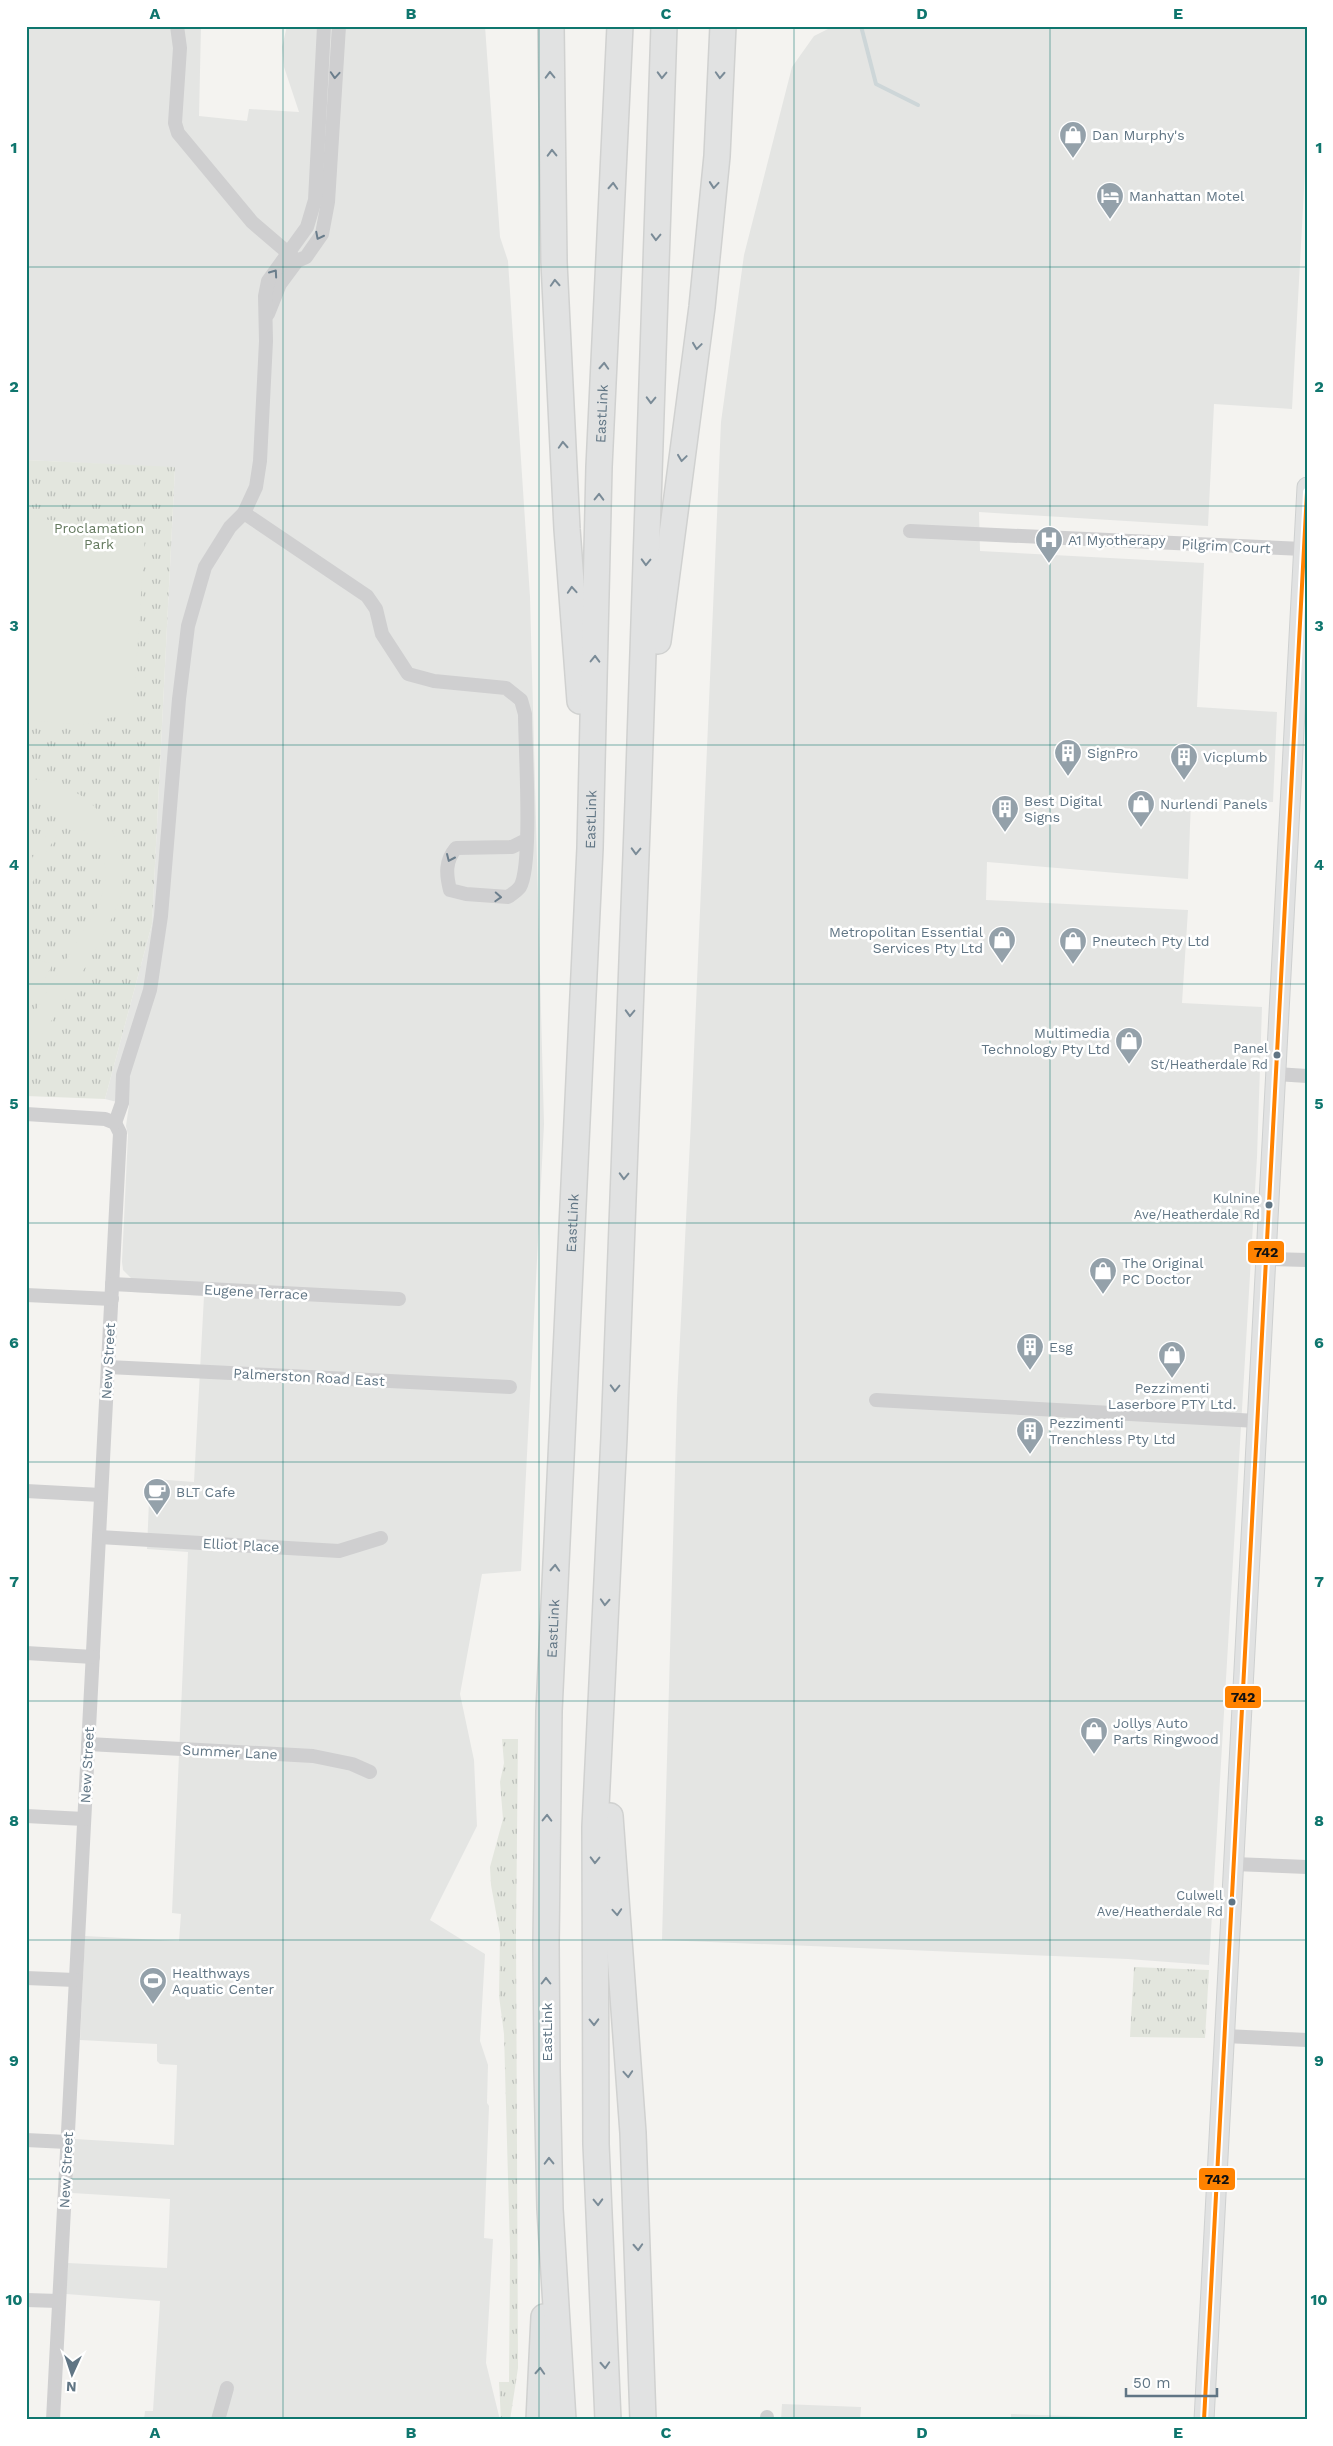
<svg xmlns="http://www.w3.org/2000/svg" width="1333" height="2446" font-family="'Work Sans',sans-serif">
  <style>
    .built { fill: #e4e5e3 }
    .grass { fill: url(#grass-tufts) }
    .pitch { fill: #e3e6de }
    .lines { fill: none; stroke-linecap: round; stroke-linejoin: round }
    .stream { stroke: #cdd6d8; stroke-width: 4 }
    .secondary-casing { stroke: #ced0d0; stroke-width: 21 }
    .highway-casing { stroke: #d0d1d0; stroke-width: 28 }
    .street { stroke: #cfcfd0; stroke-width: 14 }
    .secondary { stroke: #e1e2e2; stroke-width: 19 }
    .highway { stroke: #e1e2e2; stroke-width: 25 }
    .bus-1-casing { stroke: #fff; stroke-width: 8 }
    .bus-1 { stroke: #ff8200; stroke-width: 4 }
    .oneway { stroke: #6b7e8c }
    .oneway2 { stroke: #7a8b97 }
    .grid { fill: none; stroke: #0f766e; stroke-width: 1; stroke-opacity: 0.55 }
    .bus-dot { fill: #607584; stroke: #fff; stroke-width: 2 }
    .labels { text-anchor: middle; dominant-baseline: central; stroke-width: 5; stroke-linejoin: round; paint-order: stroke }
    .bus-label { font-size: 13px; fill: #607584; stroke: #fff; text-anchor: end }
    .poi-label { font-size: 14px; fill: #607584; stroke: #fff; text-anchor: start }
    .street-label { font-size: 14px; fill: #607584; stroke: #fff }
    .park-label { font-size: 14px; fill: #657a5f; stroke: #fff }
    .line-badge { stroke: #fff; stroke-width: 2 }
    .pale-badge-label { font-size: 14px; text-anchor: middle; font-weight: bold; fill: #111 }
    .neatline { fill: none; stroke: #0f766e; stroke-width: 2 }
    .grid-label { font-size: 16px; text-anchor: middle; font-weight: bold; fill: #0f766e }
  </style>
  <defs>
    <pattern id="grass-tufts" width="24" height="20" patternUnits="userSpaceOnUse" patternTransform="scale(1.25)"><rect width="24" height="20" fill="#e3e6de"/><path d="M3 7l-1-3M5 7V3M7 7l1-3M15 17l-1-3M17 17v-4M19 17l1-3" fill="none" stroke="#bbbfba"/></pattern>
  </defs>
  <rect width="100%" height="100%" fill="#f4f3f0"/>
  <!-- built -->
  <g class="built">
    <polygon points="26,26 201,26 199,116 247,121 249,109 299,112 284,67 282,47 287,26 485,26 500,237 508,261 530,597 544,1124 521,1571 482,1574 460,1694 474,1760 477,1826 430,1920 485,1954 480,2041 488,2065 487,2103 489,2106 484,2238 493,2239 486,2363 500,2420 144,2420 145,2411 153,2411 160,2301 66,2294 68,2263 167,2268 170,2199 72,2193 75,2139 174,2145 177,2065 160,2064 157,2061 157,2044 80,2040 85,1936 179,1941 181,1914 172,1913 188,1552 147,1549 149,1501 154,1501 155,1479 194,1482 204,1296 132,1292 133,1280 123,1270 122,1262 128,1135 126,1126 129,1105 105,1099 152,924 175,468 26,460"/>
    <polygon points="834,26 1307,26 1307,135 1292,409 1214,404 1208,526 979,512 980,551 1204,563 1197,707 1277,712 1273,802 1191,800 1188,879 987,862 986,900 1188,910 1182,1003 1262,1007 1257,1157 1209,1965 1128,1959 662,1940 677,1398 691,1121 721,422 744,255 792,67 814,36"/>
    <polygon points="782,2404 861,2407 860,2420 781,2420"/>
    <polygon points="1011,2414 1101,2417 1169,2420 1011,2420"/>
  </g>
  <!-- grass -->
  <g class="grass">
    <polygon points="26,460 175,467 152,924 105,1099 26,1096"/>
    <polygon points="502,1739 518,1739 516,1932 518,2368 510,2420 501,2420 499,2382 509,2382 510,2250 504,2034 499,1996 500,1934 491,1885 490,1867 503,1819 500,1782 504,1763"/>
    <polygon points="1134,1967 1209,1970 1205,2038 1130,2037"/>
  </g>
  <!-- pitch -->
  <g class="pitch">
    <polygon points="26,518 137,527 145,536 133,712 82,725 26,720"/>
    <path d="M26,779C87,779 133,833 121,894C116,922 48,1033 26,1053V1026L97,908C115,867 105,840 67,819L37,867L26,906V868L59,815L39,803L26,799Z"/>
    <polygon points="26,957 53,964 28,1008 26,1007"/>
  </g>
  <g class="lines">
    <!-- stream -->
    <polyline class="stream" points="861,26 876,84 918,105"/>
    <defs>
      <polyline id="secondary" points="1204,2420 1307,487"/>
      <g id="highway">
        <polyline points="551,26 554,262 567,529 580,701"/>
        <polyline points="658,641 702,307 717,156 723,26"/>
        <polyline points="610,1816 633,2133 643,2420"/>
        <polyline points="539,2420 544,2317"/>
        <path id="s1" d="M563,2420L550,2209L547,2071L546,1944L549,1711L590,848L599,467L620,26"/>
        <polyline points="608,2420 596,2144 595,1827 614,1437 638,802 664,26"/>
      </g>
    </defs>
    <!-- secondary casing -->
    <use href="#secondary" class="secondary-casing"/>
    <!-- highway casing -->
    <use href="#highway" class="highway-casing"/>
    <!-- street -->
    <g class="street">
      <polyline points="177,26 180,48 175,123 178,133 252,222 294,258"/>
      <polyline points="268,314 280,284 297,261 306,257 322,234 328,202 339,26"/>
      <path d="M244,513L367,596L376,609L382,634L408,674L434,681L506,688L521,700L525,714C525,747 533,865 520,887C517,891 512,894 508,897L466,894L450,890C446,874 445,861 456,848L512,847L526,840"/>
      <polyline points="910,531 1303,549"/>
      <polyline points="1276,1074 1307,1076"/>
      <polyline points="26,1114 105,1119 115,1123 120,1133 53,2420"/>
      <polyline points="115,1123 122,1103 123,1075 150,990 161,916 179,699 188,626 205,567 230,527 244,513 256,487 260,461 266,341 265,296 268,281 307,227 315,200 324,26"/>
      <polyline points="1266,1259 1307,1260"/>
      <polyline points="112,1284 399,1299"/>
      <polyline points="26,1295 112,1299"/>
      <polyline points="108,1367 510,1387"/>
      <polyline points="876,1400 1257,1421"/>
      <polyline points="26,1491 101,1495"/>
      <polyline points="99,1537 339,1551 381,1538"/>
      <polyline points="26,1653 93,1657"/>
      <polyline points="88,1744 313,1756 352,1764 370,1772"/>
      <polyline points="26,1816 84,1819"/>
      <polyline points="1234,1864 1307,1867"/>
      <polyline points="26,1978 75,1980"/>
      <polyline points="1225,2036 1307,2040"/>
      <polyline points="26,2140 67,2142"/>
      <polyline points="26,2300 59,2301"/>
      <polyline points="218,2420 227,2388"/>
      <polyline points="767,2420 767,2417"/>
    </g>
    <!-- secondary -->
    <use href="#secondary" class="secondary"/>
    <!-- highway -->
    <use href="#highway" class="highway"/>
    <defs>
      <polyline id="bus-1" points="1204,2420 1307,492"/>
    </defs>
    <!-- bus-1 casing -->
    <use href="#bus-1" class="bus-1-casing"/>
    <!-- bus-1 -->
    <use href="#bus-1" class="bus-1"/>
  </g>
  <!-- one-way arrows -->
  <defs><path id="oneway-chevron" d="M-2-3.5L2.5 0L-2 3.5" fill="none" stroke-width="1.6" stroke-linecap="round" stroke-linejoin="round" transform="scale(1.25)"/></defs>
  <g class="oneway">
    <use href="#oneway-chevron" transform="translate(335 75) rotate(94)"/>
    <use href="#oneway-chevron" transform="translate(319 236) rotate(117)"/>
    <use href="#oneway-chevron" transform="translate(274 273) rotate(-55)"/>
    <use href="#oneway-chevron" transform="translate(450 858) rotate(114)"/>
    <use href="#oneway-chevron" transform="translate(498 897) rotate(3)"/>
  </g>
  <g class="oneway2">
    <use href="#oneway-chevron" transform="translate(550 75) rotate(-91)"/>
    <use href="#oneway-chevron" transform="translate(662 75) rotate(92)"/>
    <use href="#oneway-chevron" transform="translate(720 75) rotate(93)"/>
    <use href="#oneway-chevron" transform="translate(552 153) rotate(-91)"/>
    <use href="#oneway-chevron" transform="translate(714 185) rotate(95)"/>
    <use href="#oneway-chevron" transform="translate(613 186) rotate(-87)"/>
    <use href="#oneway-chevron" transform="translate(656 237) rotate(92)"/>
    <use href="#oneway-chevron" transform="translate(555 283) rotate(-93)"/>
    <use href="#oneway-chevron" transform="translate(697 346) rotate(98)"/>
    <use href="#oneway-chevron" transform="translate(604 366) rotate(-87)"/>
    <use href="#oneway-chevron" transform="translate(651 400) rotate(92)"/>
    <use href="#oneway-chevron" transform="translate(563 445) rotate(-93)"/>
    <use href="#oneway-chevron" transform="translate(682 458) rotate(98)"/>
    <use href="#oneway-chevron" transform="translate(599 497) rotate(-89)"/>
    <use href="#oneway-chevron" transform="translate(646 562) rotate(92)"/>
    <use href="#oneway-chevron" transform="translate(572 590) rotate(-94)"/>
    <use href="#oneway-chevron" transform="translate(595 659) rotate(-89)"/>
    <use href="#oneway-chevron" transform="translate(636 851) rotate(92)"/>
    <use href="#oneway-chevron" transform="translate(630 1013) rotate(92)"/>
    <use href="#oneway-chevron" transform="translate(624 1176) rotate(92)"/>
    <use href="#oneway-chevron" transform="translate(615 1388) rotate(92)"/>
    <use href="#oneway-chevron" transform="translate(555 1568) rotate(-87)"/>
    <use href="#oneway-chevron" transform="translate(605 1602) rotate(93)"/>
    <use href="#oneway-chevron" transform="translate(547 1818) rotate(-89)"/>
    <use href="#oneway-chevron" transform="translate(595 1860) rotate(91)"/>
    <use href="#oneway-chevron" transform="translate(617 1912) rotate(86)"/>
    <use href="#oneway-chevron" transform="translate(546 1981) rotate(-90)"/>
    <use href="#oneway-chevron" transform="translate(594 2022) rotate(89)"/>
    <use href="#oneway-chevron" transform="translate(628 2074) rotate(86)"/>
    <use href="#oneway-chevron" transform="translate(549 2161) rotate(-91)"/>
    <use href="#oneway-chevron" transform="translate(598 2202) rotate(88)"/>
    <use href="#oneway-chevron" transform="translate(638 2247) rotate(87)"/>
    <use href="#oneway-chevron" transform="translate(605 2365) rotate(87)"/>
    <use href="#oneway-chevron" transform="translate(540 2371) rotate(-87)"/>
  </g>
  <!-- grid -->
  <path class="grid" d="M283,26V2420M539,26V2420M794,26V2420M1050,26V2420M26,267H1307M26,506H1307M26,745H1307M26,984H1307M26,1223H1307M26,1462H1307M26,1701H1307M26,1940H1307M26,2179H1307"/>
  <!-- icons -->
  <defs>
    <symbol id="shop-pin" viewBox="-11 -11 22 30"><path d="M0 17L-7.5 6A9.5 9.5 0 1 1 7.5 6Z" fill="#94a1aa" stroke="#fff"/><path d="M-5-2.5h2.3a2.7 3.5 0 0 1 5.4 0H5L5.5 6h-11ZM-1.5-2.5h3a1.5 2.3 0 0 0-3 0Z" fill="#fff"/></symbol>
    <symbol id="hotel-pin" viewBox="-11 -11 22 30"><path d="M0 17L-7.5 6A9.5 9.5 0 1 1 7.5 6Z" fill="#94a1aa" stroke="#fff"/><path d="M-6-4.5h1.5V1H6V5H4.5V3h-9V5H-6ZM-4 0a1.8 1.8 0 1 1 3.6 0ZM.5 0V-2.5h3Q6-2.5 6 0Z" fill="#fff"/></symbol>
    <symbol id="hospital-pin" viewBox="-11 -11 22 30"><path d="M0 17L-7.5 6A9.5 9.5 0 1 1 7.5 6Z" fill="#94a1aa" stroke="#fff"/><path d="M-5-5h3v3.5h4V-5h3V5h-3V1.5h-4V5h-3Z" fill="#fff"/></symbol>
    <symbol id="building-pin" viewBox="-11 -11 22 30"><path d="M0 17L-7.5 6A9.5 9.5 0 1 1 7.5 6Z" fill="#94a1aa" stroke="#fff"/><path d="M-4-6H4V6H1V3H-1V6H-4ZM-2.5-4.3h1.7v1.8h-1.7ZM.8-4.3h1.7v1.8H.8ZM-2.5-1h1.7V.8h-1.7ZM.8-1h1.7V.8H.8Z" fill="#fff"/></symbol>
    <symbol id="cafe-pin" viewBox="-11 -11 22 30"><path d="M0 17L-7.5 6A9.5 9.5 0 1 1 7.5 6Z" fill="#94a1aa" stroke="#fff"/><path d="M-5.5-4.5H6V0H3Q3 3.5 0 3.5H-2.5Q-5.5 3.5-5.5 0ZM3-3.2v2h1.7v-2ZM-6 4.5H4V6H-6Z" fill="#fff"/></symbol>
    <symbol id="stadium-pin" viewBox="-11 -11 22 30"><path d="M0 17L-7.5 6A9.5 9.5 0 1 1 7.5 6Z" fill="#94a1aa" stroke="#fff"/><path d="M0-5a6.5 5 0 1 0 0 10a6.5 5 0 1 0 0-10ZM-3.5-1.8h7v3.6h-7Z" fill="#fff"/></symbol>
  </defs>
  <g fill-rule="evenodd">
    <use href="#shop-pin" x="1057" y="119" width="32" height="43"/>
    <use href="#hotel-pin" x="1094" y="180" width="32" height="43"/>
    <use href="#hospital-pin" x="1033" y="524" width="32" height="43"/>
    <use href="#building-pin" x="1052" y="737" width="32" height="43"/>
    <use href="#building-pin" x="1168" y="741" width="32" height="43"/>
    <use href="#shop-pin" x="1125" y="788" width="32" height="43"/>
    <use href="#building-pin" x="989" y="793" width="32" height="43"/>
    <use href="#shop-pin" x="986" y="924" width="32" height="43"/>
    <use href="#shop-pin" x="1057" y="925" width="32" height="43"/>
    <use href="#shop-pin" x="1113" y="1025" width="32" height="43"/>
    <use href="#shop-pin" x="1087" y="1255" width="32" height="43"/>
    <use href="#building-pin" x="1014" y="1331" width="32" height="43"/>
    <use href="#shop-pin" x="1156" y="1339" width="32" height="43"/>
    <use href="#building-pin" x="1014" y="1415" width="32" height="43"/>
    <use href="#cafe-pin" x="141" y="1476" width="32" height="43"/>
    <use href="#shop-pin" x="1078" y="1715" width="32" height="43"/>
    <use href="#stadium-pin" x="137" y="1965" width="32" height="43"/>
  </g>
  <!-- markers -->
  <g class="bus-dot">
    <circle cx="1277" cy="1055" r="4.5"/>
    <circle cx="1269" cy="1205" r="4.5"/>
    <circle cx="1232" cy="1902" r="4.5"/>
  </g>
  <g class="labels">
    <!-- bus labels -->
    <g class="bus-label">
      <text x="1268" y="1048">Panel<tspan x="1268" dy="16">St/Heatherdale Rd</tspan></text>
      <text x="1260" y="1198">Kulnine<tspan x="1260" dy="16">Ave/Heatherdale Rd</tspan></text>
      <text x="1223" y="1895">Culwell<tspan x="1223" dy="16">Ave/Heatherdale Rd</tspan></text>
    </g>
    <!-- poi labels -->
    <g class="poi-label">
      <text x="1092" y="135">Dan Murphy's</text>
      <text x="1129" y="196">Manhattan Motel</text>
      <text x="1068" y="540">A1 Myotherapy</text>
      <text x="1087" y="753">SignPro</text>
      <text x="1203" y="757">Vicplumb</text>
      <text x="1024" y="801">Best Digital<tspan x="1024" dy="16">Signs</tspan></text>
      <text x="1160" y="804">Nurlendi Panels</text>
      <text x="983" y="932" text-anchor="end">Metropolitan Essential<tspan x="983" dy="16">Services Pty Ltd</tspan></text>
      <text x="1092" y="941">Pneutech Pty Ltd</text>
      <text x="1110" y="1033" text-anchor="end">Multimedia<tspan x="1110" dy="16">Technology Pty Ltd</tspan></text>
      <text x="1122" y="1263">The Original<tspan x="1122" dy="16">PC Doctor</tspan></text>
      <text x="1049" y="1347">Esg</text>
      <text x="1172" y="1388" text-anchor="middle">Pezzimenti<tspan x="1172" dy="16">Laserbore PTY Ltd.</tspan></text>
      <text x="1049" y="1423">Pezzimenti<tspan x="1049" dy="16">Trenchless Pty Ltd</tspan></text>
      <text x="176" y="1492">BLT Cafe</text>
      <text x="1113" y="1723">Jollys Auto<tspan x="1113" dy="16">Parts Ringwood</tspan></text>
      <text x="172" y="1973">Healthways<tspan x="172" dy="16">Aquatic Center</tspan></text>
    </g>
    <!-- street labels -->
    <g class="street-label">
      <text stroke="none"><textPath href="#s1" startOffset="2008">EastLink</textPath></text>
      <text transform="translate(1226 546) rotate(3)">Pilgrim Court</text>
      <text stroke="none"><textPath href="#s1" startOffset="1602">EastLink</textPath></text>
      <text stroke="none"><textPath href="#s1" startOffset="1198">EastLink</textPath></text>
      <text transform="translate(256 1292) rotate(3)">Eugene Terrace</text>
      <text transform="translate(108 1361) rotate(-87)">New Street</text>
      <text transform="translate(309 1377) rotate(3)">Palmerston Road East</text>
      <text transform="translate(241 1545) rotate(3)">Elliot Place</text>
      <text stroke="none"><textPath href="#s1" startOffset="792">EastLink</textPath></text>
      <text transform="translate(230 1752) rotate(3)">Summer Lane</text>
      <text transform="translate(87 1765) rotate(-87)">New Street</text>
      <text transform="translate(547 2032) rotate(-90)">EastLink</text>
      <text transform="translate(66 2170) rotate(-87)">New Street</text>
    </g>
    <!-- park labels -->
    <g class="park-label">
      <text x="99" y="528">Proclamation<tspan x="99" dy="16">Park</tspan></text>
    </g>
  </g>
  <g class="line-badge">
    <rect x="1247" y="1240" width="38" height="24" rx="5" fill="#ff8200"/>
    <rect x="1224" y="1685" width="38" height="24" rx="5" fill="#ff8200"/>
    <rect x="1198" y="2167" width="38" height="24" rx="5" fill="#ff8200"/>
  </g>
  <g class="pale-badge-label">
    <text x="1266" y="1257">742</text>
    <text x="1243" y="1702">742</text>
    <text x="1217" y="2184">742</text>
  </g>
  <!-- border -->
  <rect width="1333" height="2446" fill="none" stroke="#ffffff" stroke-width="55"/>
  <!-- north arrow -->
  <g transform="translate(72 2374) rotate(183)" stroke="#ffffff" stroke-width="4" paint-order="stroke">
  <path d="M0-4L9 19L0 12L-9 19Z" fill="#607584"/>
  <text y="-8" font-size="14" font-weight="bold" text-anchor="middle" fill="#607584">N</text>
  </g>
  <!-- scale -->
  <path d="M1126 2388v8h91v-8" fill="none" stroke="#607584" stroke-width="2.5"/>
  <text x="1133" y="2388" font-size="15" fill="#607584" stroke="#ffffff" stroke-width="4" paint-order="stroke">50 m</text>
  <rect x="28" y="28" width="1278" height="2390" class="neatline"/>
  <g class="grid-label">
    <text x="155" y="19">A</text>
    <text x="411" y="19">B</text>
    <text x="666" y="19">C</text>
    <text x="922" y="19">D</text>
    <text x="1178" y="19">E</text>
    <text x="14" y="153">1</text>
    <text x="1319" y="153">1</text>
    <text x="14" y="392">2</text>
    <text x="1319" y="392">2</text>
    <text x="14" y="631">3</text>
    <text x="1319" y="631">3</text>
    <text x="14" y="870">4</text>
    <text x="1319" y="870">4</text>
    <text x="14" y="1109">5</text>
    <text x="1319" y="1109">5</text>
    <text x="14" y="1348">6</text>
    <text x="1319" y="1348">6</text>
    <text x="14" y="1587">7</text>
    <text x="1319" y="1587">7</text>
    <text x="14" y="1826">8</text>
    <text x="1319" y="1826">8</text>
    <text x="14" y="2066">9</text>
    <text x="1319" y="2066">9</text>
    <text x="14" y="2305">10</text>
    <text x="1319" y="2305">10</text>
    <text x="155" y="2438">A</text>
    <text x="411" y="2438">B</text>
    <text x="666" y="2438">C</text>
    <text x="922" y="2438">D</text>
    <text x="1178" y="2438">E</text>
  </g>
</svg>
